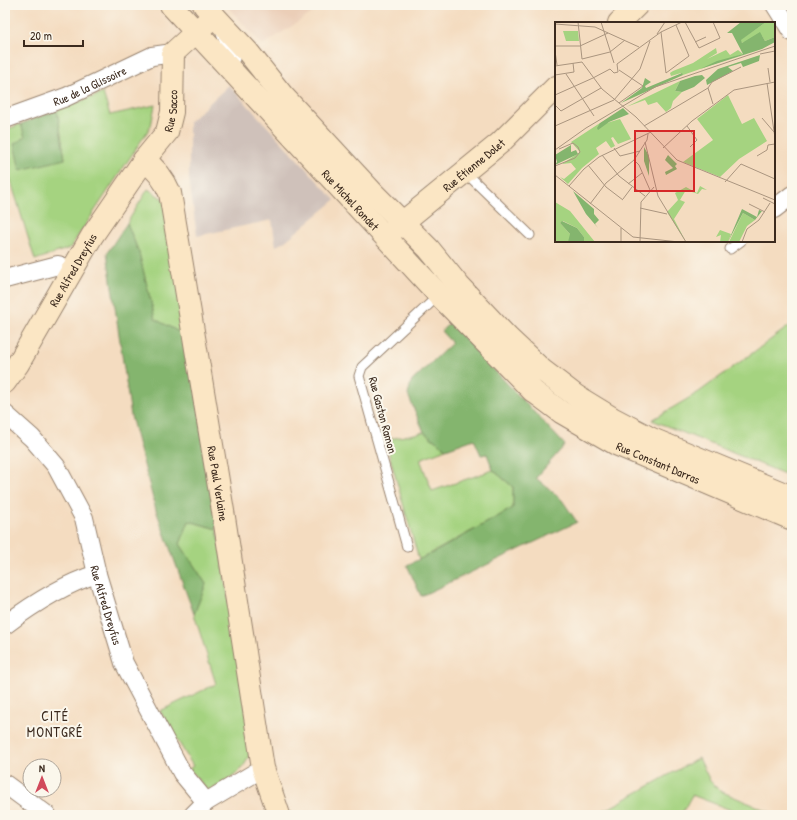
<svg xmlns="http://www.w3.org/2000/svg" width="797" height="820" font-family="'Patrick Hand',sans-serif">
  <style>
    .built { fill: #ebceb7 }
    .industrial { fill: #cfc1ba }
    .green { fill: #a5d380; stroke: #707e4f }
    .forest { fill: #84b56e; stroke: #607046 }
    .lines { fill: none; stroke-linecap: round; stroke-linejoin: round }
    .lane-casing { stroke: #98836f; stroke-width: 11 }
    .street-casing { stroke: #98836f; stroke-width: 20 }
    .secondary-casing { stroke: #98836f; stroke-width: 24 }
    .lane { stroke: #fff; stroke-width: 9 }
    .street { stroke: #fff; stroke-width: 18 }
    .secondary { stroke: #fbe6c4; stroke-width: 22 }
    .labels { text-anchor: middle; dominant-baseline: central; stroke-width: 4; stroke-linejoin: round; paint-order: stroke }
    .street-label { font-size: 12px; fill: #3b2a1e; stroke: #fbf7ec }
    .quarter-label { font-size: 14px; letter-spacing: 1px; fill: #3b2a1e; stroke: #fbf7ec }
    .inset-road { fill: none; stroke: #aa957f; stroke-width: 1 }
    .view { fill: #d62828; fill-opacity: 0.15; stroke: #d62828; stroke-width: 2 }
    .inset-edge { fill: none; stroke: #3b2a1e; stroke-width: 2 }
  </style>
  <rect width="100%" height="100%" fill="#fbf7ec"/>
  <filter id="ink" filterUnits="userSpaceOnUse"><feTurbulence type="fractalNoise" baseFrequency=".025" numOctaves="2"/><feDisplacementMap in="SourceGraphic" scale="8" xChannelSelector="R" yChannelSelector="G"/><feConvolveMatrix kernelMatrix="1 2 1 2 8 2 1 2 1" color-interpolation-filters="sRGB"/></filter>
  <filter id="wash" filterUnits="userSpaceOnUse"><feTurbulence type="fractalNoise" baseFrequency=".012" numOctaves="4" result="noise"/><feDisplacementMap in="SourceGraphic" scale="16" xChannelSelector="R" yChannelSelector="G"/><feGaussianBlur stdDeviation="0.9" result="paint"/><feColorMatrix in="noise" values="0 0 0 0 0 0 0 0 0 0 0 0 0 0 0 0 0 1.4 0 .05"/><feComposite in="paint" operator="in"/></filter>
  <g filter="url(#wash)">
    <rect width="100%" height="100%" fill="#f4dcc0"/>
    <!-- built -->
    <polygon class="built" points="226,5 324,5 263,45"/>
    <!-- industrial -->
    <polygon class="industrial" points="229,85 335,200 284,242 276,246 272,220 197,236 189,179 189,122"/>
    <!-- green -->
    <g class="green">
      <polygon points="103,93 110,115 155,105 151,126 70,248 35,260 5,162 5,130 21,124 25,137 65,159 57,110"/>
      <polygon points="148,189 166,201 188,337 155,319 139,253 127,223"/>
      <polygon points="792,324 792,477 652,420 699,392"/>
      <polygon points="424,432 446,449 420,459 432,491 493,470 513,487 513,508 419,560 385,440"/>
      <path d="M189,521L217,529L252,748C245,772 230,780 208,791L189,769L193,766L160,711L216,684L194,614L206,584L180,544Z"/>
      <polygon points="699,758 710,781 720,791 777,815 744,815 692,795 681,815 597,815"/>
    </g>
    <!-- forest -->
    <g class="forest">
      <polygon points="57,110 65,159 20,170 14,144 25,137 21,124"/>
      <polygon points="127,223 139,253 155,319 188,337 217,529 189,521 180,544 206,584 194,614 156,510 131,416 107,253"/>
      <polygon points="450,323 565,445 536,478 562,500 577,522 421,596 407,565 433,553 513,508 513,487 493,470 487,454 481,455 474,439 446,449 424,432 408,395 411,382 452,343 441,331"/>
    </g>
  </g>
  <g filter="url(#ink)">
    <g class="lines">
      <defs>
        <g id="lane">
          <polyline points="221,34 229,53 235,59"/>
          <polyline points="466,173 530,235"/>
          <polyline points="730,249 741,241"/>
          <polyline points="407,547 359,376 362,367 439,295"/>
        </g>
        <g id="street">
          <polyline points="775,5 792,32"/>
          <path id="s1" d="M5,119L66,97L152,56L173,53"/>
          <polyline points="774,209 792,195"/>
          <polyline points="5,279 58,265 72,270"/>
          <path id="s2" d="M5,414L32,438L56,466L84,518L97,574L124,663L182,773L206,802"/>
          <path d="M5,625C33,604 64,584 97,574"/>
          <polyline points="5,784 47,815"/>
          <polyline points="193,815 206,802 263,768"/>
        </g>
        <g id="secondary">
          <path id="s3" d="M171,5L439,295L533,391L561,412L618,445L792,519"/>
          <polyline points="204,5 248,52 283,96 373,193 429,249 459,286 508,338 542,370 576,396 612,418 652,439 792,497"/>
          <polyline points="619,23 637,5"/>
          <path id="s4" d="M144,160C157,169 164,179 170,193L223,511L263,768L279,815"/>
          <path id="s5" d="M392,231L500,143L556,87"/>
          <path id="s6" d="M5,382L18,364L92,236L144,160L167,132L172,112L173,53L207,22"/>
        </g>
      </defs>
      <!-- lane casing -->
      <use href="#lane" class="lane-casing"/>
      <!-- street casing -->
      <use href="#street" class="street-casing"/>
      <!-- secondary casing -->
      <use href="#secondary" class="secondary-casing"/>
      <!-- lane -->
      <use href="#lane" class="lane"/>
      <!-- street -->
      <use href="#street" class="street"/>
      <!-- secondary -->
      <use href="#secondary" class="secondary"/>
    </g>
  </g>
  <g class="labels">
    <!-- street labels -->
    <g class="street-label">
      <text stroke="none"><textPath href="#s1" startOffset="91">Rue de la Glissoire</textPath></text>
      <text stroke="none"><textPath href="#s6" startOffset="320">Rue Sacco</textPath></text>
      <text stroke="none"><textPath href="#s5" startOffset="105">Rue Étienne Dolet</textPath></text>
      <text stroke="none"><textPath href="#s3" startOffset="265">Rue Michel Rondet</textPath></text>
      <text stroke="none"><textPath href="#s6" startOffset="131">Rue Alfred Dreyfus</textPath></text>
      <text transform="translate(383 415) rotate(75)">Rue Gaston Ramon</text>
      <text stroke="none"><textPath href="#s3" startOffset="674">Rue Constant Darras</textPath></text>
      <text stroke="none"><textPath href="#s4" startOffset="337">Rue Paul Verlaine</textPath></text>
      <text stroke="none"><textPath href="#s2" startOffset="222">Rue Alfred Dreyfus</textPath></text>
    </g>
    <!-- quarter labels -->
    <g class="quarter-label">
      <text x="55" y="715">CITÉ<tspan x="55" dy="16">MONTGRÉ</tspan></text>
    </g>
  </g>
  <!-- overview -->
  <g transform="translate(555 22)">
    <rect width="220" height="220" fill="#f4dcc0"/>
    <path d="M211,0H220V15L210,19L207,14L187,21L185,18ZM8,9H23L24,19H11ZM161,26L162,31L152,37L171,28L175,33L183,28L188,32L128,53L126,51L116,54L115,51L118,49L138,41ZM125,59L120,69L127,70L118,79L116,86L111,90L102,80L93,83L90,78L71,85ZM173,73L187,102L199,96L212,119L184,137L165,155L128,140L158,118L142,97ZM65,97L76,117L63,122L58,115L56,116L60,124L56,126L51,119L41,126L44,132L27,146L13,162L5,155L9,157L21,147L16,141L7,142L25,130L16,120L45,101V103ZM145,164L152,168L147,167L143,172L131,168L125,178L130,180L119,197L131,220L112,190L123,178L120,171L131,165L142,171ZM0,180L15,189L40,220H29V215L22,206L8,199L5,201L15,212V217L13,220H0ZM188,191L200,198L192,204L184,220H174ZM165,208L176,212L173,220H165L166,213L161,215Z" fill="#a5d380"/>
    <path d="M186,0H211L186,18L187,21L205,10L210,19L220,15V20L207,27L145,47L162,39L188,32L177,11H172ZM205,33L204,39L188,45L186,41L173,45L178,49L152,63L151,58L163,47ZM127,51L128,53L66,81L87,66L90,56L96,60L90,64L91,66ZM140,54L147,53L150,56L139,65L127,70L120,69L125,59ZM68,86L74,92L54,100L43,108L42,106L45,101ZM16,123V130L21,128L23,132L0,143L2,140L0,133ZM89,125L94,134V154L89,139ZM113,133L122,142L120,144L122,147L111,153L110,150L118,146L110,138ZM18,169L39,187V192L44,198L40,202L43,206L31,192ZM187,187L202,195L204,188L207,189L200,198L188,191L173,220ZM7,199L22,206L29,215V220H13L15,212L5,201Z" fill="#84b56e"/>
    <path class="inset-road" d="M23,0L27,37M46,0L59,41M130,0L144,26L165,16L158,0M0,2L40,5L84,25M106,10L111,51L134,34L121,3M102,12L110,0M140,20L151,15M0,24H25L53,11M0,29L2,43M205,32L220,29M27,37L55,30L70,18M62,42L106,10L127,0M0,44L27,40L47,67L81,95L122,138L220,178M213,46L215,60M55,47L59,51L63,50L62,42M11,52L39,94M0,53L19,50L18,41M38,56L55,47M212,61L220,116M153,66L157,60L186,45M153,66L158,82M0,73L38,56M64,81L88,64L64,48M0,83L6,89L46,66M207,96L219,110M0,104L59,78L85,47L95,19M89,104L153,66M132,104L142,118L135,125M90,120L103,174L131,220M59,126L65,134L85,129M108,126L137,99L179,68L220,60M0,128L31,106L100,65L220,24M47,133L64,154L90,174M202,134L212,128L213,123L220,122M79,138L84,143L95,168M33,143L51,165L68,178M0,144L20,136L25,130L23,125L18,121L4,127M0,153L78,215L124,220M170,160L186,142L220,157M73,162L87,151M14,164L29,147L44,135L96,110M208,176L220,182M68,177L77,165M35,182L51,161L79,138L92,118L93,112M194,182L210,190M85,186L112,192M66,206V220M85,220L86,180L99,165M187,220L192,207L204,198L215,181"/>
    <path class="view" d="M80,109H139V169H80Z"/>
    <rect width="220" height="220" class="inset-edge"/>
  </g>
  <!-- margin -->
  <rect width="797" height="820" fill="none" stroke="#fbf7ec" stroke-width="20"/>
  <!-- north arrow -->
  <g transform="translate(42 778)"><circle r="19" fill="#fbf7ec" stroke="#aea59a"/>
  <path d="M0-3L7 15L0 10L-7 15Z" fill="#d1495b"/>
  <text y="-6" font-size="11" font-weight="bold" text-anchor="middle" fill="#3b2a1e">N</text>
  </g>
  <!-- scale -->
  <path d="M24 40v6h59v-6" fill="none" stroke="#3b2a1e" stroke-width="2"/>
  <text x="30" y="40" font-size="12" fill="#3b2a1e" stroke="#fbf7ec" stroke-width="3" paint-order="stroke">20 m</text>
</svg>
